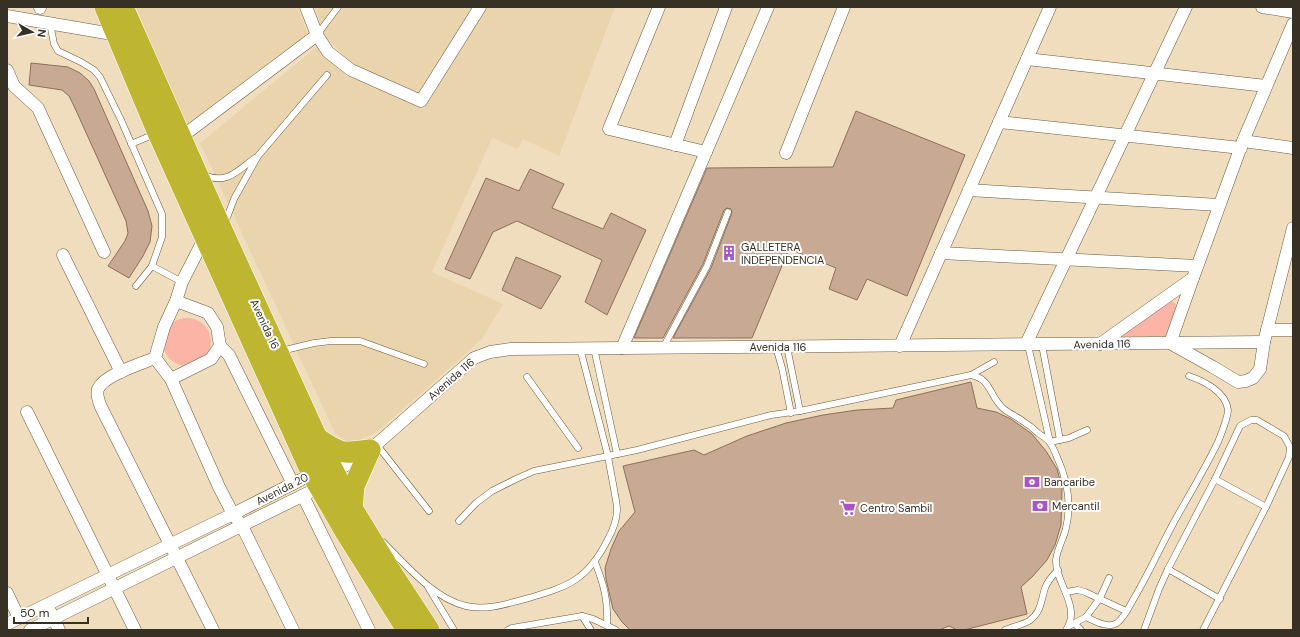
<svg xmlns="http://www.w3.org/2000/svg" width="1300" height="637" font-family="'DM Sans',sans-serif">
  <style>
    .built { fill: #ead4ae }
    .green { fill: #fcb4a6 }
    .building { fill: #c7a994; stroke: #8c6f5c }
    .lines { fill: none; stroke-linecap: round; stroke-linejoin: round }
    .lane-casing { stroke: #6b5b3f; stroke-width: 7 }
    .street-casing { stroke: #6b5b3f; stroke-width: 13 }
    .highway-casing { stroke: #fff; stroke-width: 22 }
    .lane { stroke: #fff; stroke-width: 6 }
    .street { stroke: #fff; stroke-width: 12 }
    .highway { stroke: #beb531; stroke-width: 21 }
    .labels { text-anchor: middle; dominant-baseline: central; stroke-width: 4; stroke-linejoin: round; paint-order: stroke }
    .poi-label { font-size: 11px; fill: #373024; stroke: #fff; text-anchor: start }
    .street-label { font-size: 11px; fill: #373024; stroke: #fff }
  </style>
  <rect width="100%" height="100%" fill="#f0ddbe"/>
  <!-- built -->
  <g class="built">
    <polygon points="136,7 297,7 308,33 187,132"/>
    <polygon points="315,7 473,7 420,93 354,66 324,35"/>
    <polygon points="487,7 615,7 559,156 523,139 518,149 492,138 432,272 503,304 482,339 377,432 350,444 335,433 200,143 319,45 346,76 424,109"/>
  </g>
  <!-- green -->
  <g class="green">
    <polygon points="1171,300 1179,307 1168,336 1116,337"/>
    <circle cx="187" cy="342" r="24"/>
  </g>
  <!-- building -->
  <g class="building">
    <polygon points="31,63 68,67 80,73 89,81 94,89 148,211 152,226 150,242 143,256 129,278 108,266 125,241 128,233 126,221 74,106 69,96 62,90 29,85"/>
    <polygon points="856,111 965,155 907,296 867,279 857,300 829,289 836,268 789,249 752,338 673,338 711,268 732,213 731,209 727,208 724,210 703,264 663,338 634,338 707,168 833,167"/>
    <polygon points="530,169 564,184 552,208 603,229 611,213 646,230 607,315 585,302 602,260 517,221 493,232 470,279 445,269 486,178 519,191"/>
    <polygon points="516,257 561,276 541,309 502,290"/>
    <polygon points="971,382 977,408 996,412 1011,419 1032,434 1046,451 1057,469 1062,487 1061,525 1055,545 1047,560 1033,576 1021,587 1027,614 964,630 957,630 949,626 939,630 630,630 622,622 613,609 606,579 605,568 611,549 619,531 635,512 623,466 694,450 704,455 747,436 786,423 823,415 857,410 893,408 896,400"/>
  </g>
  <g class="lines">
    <defs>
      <g id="lane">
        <polyline points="50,23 54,44 58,51 81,62 94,70 100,77 121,120 162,214 162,237 152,266 182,282"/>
        <polyline points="317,35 338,7"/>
        <polyline points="131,144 155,134"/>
        <path d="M204,175C227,185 237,171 255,158"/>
        <polyline points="225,223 234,199 258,156 327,75"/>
        <polyline points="136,286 152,266"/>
        <polyline points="1028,345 1050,442 1069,438 1087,430"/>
        <polyline points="1042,345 1060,440"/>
        <polyline points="776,347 782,368 791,413"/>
        <polyline points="787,347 800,411"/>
        <polyline points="594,348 617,454"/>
        <polyline points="663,348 707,266 728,212"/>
        <polyline points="281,351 314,343 331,341 360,341 424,364"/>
        <polyline points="971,375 994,362"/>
        <polyline points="527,377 578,448"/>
        <polyline points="377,445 429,511"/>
        <polyline points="1215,479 1266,507"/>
        <polyline points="459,521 476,503 492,491 516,479 534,471 608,456 580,348"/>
        <path d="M383,542C405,564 434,599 466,606C486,611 510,603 529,598C569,586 587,580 607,541C612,532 617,521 617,510C617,505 616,500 615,495C613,482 610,469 608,456L637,450L771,415L800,411L971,375C992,379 989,397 1004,409C1010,414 1018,417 1024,422C1029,425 1034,429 1038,433C1042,436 1048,439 1050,443C1053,447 1055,452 1057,457C1067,479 1072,503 1066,528C1064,538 1057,549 1056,560C1055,583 1082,607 1066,630"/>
        <path d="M595,562C604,585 608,600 607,625"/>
        <polyline points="1168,569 1220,599"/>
        <polyline points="428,587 454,630"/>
        <polyline points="1066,592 1078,590 1085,592 1126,611"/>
        <polyline points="582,616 591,630"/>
        <polyline points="1086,617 1100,598 1109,578"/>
        <polyline points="1075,624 1081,630"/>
        <path d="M1069,626L1086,617C1095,621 1108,629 1117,623C1124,618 1129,607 1133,600C1148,575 1160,548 1174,522C1189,495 1205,469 1218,442C1221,435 1228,416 1228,410C1226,392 1204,381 1189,376"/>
        <polyline points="508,630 512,628 582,616 593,619 616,630"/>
        <path d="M1005,630C1012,627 1022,625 1029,621C1041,613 1041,601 1045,588C1048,580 1053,575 1058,570"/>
        <polyline points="1144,630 1159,589 1168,569 1215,479 1240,426 1251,420 1257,420 1284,436 1290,447 1289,457 1266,507 1203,630"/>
      </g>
      <g id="street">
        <polyline points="40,7 40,8"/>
        <polyline points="659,7 609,129 706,152"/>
        <polyline points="1262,7 1293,12"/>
        <polyline points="7,16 118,35"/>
        <polyline points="1293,24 1243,141 1193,278 1170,343 1213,367 1238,382 1246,381 1253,378 1260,369 1264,342 1293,228"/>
        <polyline points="317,35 328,52 351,70 421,101 480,7"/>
        <polyline points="1027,59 1266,86"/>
        <polyline points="7,70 14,86 38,108 104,252"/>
        <polyline points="999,122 1241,148"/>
        <polyline points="176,141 317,35 306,7"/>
        <polyline points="1243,141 1293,148"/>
        <polyline points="675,145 726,7"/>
        <polyline points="786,153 844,7"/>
        <polyline points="969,190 1219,205"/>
        <polyline points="205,237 182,282 176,301 164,327 155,358 171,379 219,487 233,514 242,526 293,630"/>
        <polyline points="941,253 1197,266"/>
        <polyline points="63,255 121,372"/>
        <polyline points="1267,330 1293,330"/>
        <polyline points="1026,344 1186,7"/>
        <polyline points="1100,344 1193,278"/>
        <polyline points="220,346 229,355 293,484"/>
        <polyline points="900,346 1050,7"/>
        <polyline points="622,348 768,7"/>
        <path d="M155,358C140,364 104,375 98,389C96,394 99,402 101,407L213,630"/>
        <polyline points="171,379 211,359 220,346 217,327 208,313 176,301"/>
        <polyline points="27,412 135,630"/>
        <polyline points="303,496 369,630"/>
        <polyline points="7,593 19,618"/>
        <polyline points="50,611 59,630"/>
        <polyline points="7,624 233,514 312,474 318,474"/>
        <polyline points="30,630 320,487 335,472 370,450 474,358 490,352 511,349 1264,342"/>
      </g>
      <g id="highway">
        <polyline points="105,7 158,133 312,474 346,533 407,630"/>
        <polyline points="123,7 222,230 317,438 352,508 393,575 429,630"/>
        <path d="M317,438C341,454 341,454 370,450"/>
        <polyline points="352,508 354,486 370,450"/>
      </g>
    </defs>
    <!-- lane casing -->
    <use href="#lane" class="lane-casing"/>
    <!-- street casing -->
    <use href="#street" class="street-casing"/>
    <!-- highway casing -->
    <use href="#highway" class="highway-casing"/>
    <!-- lane -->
    <use href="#lane" class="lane"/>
    <!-- street -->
    <use href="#street" class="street"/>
    <!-- highway -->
    <use href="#highway" class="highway"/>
  </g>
  <!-- icons -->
  <defs>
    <symbol id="building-bare" viewBox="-9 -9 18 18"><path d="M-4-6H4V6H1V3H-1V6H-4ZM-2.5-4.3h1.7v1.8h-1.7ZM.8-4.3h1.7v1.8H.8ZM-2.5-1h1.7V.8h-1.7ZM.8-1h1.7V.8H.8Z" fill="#a856c6" stroke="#fff" stroke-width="2.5" paint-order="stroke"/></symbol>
    <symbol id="bank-bare" viewBox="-9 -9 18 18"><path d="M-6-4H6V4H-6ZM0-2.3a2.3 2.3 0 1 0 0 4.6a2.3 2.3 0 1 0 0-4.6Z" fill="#a856c6" stroke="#fff" stroke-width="2.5" paint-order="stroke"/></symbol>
    <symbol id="supermarket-bare" viewBox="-9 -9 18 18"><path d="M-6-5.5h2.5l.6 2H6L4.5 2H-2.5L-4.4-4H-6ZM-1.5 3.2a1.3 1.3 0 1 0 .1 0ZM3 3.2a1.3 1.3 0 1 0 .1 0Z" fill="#a856c6" stroke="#fff" stroke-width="2.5" paint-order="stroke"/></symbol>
  </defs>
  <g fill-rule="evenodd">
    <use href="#building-bare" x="718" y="242" width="22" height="22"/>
    <use href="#bank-bare" x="1021" y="471" width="22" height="22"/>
    <use href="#bank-bare" x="1029" y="495" width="22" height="22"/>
    <use href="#supermarket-bare" x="837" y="497" width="22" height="22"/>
  </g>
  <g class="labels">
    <!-- poi labels -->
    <g class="poi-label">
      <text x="741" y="247">GALLETERA<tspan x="741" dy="13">INDEPENDENCIA</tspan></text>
      <text x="1044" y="482">Bancaribe</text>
      <text x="1052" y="506">Mercantil</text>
      <text x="860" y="508">Centro Sambil</text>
    </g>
    <!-- street labels -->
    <g class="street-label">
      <text transform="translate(265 324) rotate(65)">Avenida 16</text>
      <text transform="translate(1102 344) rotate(-1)">Avenida 116</text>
      <text x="778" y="347">Avenida 116</text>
      <text transform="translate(451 379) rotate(-41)">Avenida 116</text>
      <text transform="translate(282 489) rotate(-27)">Avenida 20</text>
    </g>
  </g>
  <!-- border -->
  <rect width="1300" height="637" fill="none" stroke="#373024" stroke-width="16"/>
  <!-- north arrow -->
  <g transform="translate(32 32) rotate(98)" stroke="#ffffff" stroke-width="3" paint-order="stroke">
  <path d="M0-3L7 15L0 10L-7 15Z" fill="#373024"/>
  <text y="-6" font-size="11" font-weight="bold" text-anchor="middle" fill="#373024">N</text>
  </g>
  <!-- scale -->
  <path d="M14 617v6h74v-6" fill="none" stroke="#373024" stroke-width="2"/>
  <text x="20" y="617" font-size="12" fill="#373024" stroke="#ffffff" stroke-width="3" paint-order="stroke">50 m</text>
</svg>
